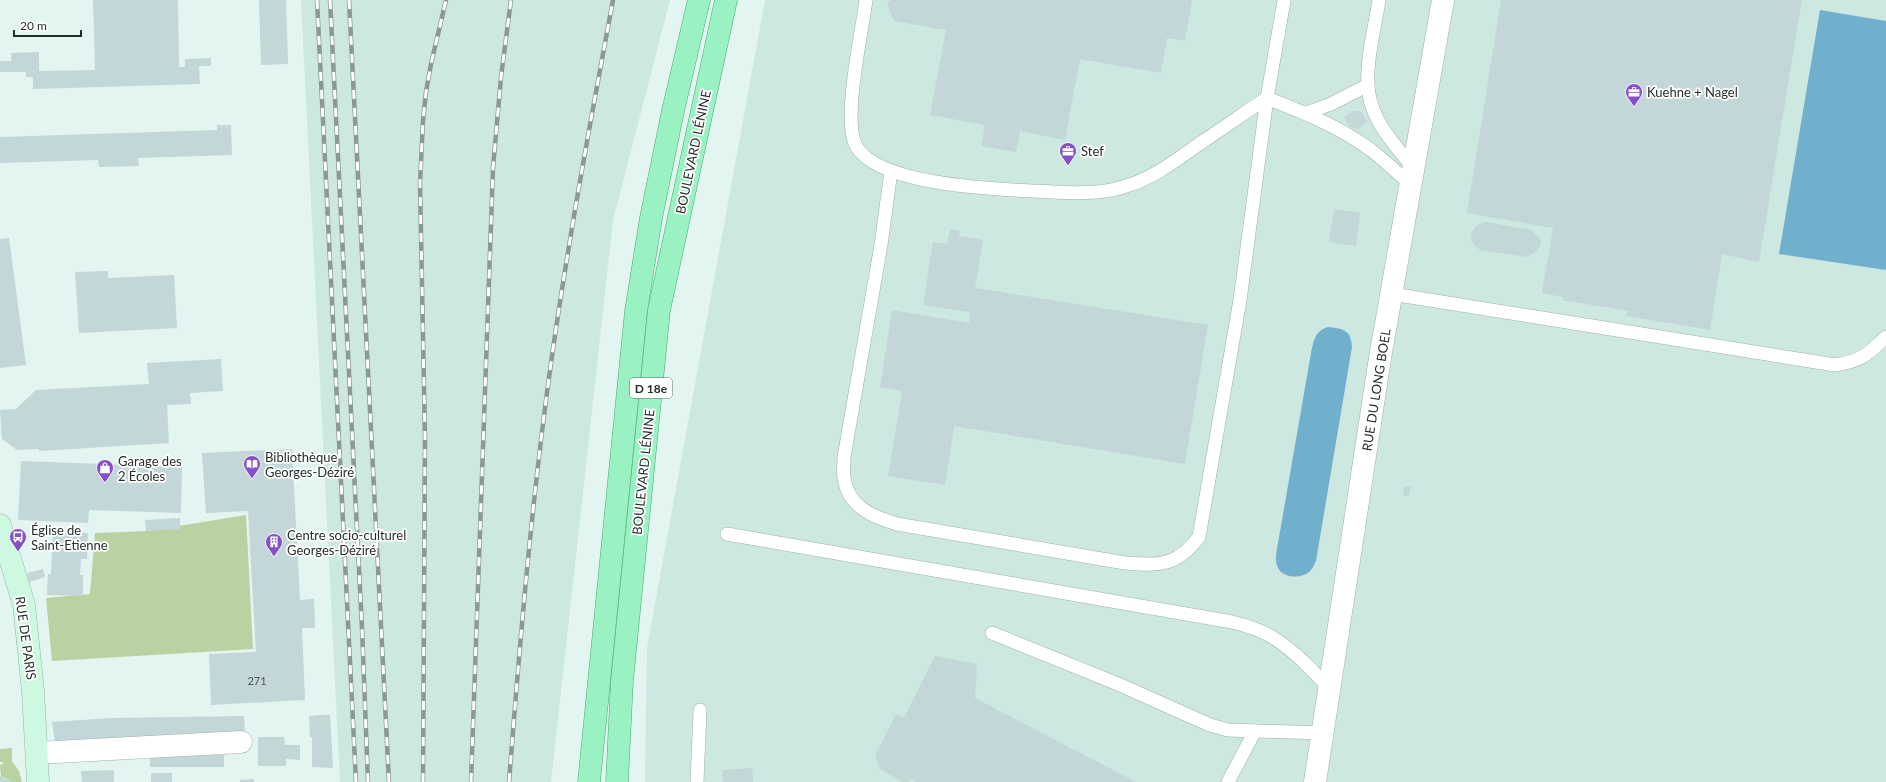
<svg xmlns="http://www.w3.org/2000/svg" width="1886" height="782" font-family="Lato,sans-serif">
  <style>
    .built { fill: #cde7e1 }
    .green { fill: #b8d2a2 }
    .water { fill: #71b0cd }
    .building { fill: #c3d6d8 }
    .lines { fill: none; stroke-linecap: round; stroke-linejoin: round }
    .lane-casing { stroke: #9fb0ac; stroke-width: 14 }
    .street-casing { stroke: #9fb0ac; stroke-width: 23 }
    .secondary-casing { stroke: #9fb0ac; stroke-width: 23 }
    .primary-casing { stroke: #46a872; stroke-width: 23 }
    .lane { stroke: #fff; stroke-width: 13 }
    .street { stroke: #fff; stroke-width: 22 }
    .secondary { stroke: #cdf9e0; stroke-width: 22 }
    .primary { stroke: #9af2c2; stroke-width: 22 }
    .rail-casing { stroke: #8b9995; stroke-width: 4.5 }
    .rail { stroke: #fff; stroke-width: 3; stroke-dasharray: 9; stroke-linecap: butt }
    .labels { text-anchor: middle; dominant-baseline: central; stroke-width: 3.5; stroke-linejoin: round; paint-order: stroke }
    .number-label { font-size: 11px; fill: #4d5756 }
    .shield { fill: #fff; stroke: #676c6b; stroke-width: 1 }
    .shield-label { font-size: 12px; font-weight: bold; fill: #262d2b }
    .poi-label { font-size: 13px; fill: #262d2b; stroke: #fff; text-anchor: start }
    .street-label { font-size: 13px; fill: #262d2b; stroke: #fff }
  </style>
  <rect width="100%" height="100%" fill="#e2f5f0"/>
  <!-- built -->
  <g class="built">
    <polygon points="301,0 670,0 613,220 551,782 340,782"/>
    <polygon points="765,0 1886,0 1886,782 645,782 647,648"/>
  </g>
  <!-- green -->
  <g class="green">
    <polygon points="246,515 253,649 52,661 46,598 90,594 95,533 148,531"/>
    <polygon points="12,748 12,761 19,771 22,782 13,782 1,776 0,765 3,764 3,762 0,762 0,749"/>
  </g>
  <!-- water -->
  <g class="water">
    <polygon points="1820,10 1886,21 1886,270 1779,254"/>
    <path d="M1328,327C1344,329 1351,330 1352,347L1316,561C1314,565 1312,570 1309,572C1301,579 1283,578 1278,568C1275,562 1276,556 1277,549L1311,353C1314,340 1315,331 1328,327Z"/>
  </g>
  <!-- building -->
  <g class="building">
    <polygon points="93,0 178,0 179,67 185,67 185,59 211,58 211,66 199,66 200,84 33,89 33,77 26,77 26,72 0,72 0,61 11,61 11,53 39,52 39,71 95,70"/>
    <polygon points="259,0 286,0 288,64 261,65"/>
    <polygon points="890,0 1192,0 1185,41 1167,38 1161,73 1080,59 1065,140 1020,131 1016,152 981,146 985,125 930,115 946,30 894,21 887,4"/>
    <polygon points="1501,0 1802,0 1759,262 1722,254 1710,330 1626,316 1628,311 1562,300 1563,297 1542,293 1553,228 1467,213"/>
    <polygon points="1353,111 1362,112 1367,122 1358,129 1350,127 1344,117"/>
    <polygon points="217,125 231,125 232,155 138,158 139,166 99,167 98,160 0,163 0,137 217,130"/>
    <polygon points="1334,209 1360,213 1356,246 1329,242"/>
    <polygon points="1486,222 1532,230 1541,241 1540,246 1537,251 1527,257 1480,250 1474,245 1471,239 1471,234 1477,225"/>
    <polygon points="950,229 960,231 959,236 983,240 975,288 1208,325 1185,464 954,426 945,485 888,476 902,391 880,387 892,310 969,323 970,312 923,305 933,242 947,244"/>
    <polygon points="9,238 26,365 0,368 0,239"/>
    <polygon points="108,271 108,278 174,275 177,328 79,333 75,272"/>
    <polygon points="221,359 223,391 190,393 191,404 167,405 169,443 39,451 39,449 17,450 2,439 0,410 16,409 36,390 149,384 147,363"/>
    <polygon points="292,449 300,600 314,599 315,628 302,628 305,700 211,705 209,654 256,652 248,511 206,513 202,453"/>
    <polygon points="21,461 182,467 181,513 89,510 88,523 18,520"/>
    <polygon points="1404,486 1411,487 1409,496 1403,496"/>
    <polygon points="180,518 180,529 146,531 145,520"/>
    <polygon points="53,532 88,533 87,559 81,559 80,575 83,575 83,596 47,595 48,574 51,574"/>
    <polygon points="43,569 45,577 29,582 27,573"/>
    <polygon points="935,656 977,664 975,698 1136,782 916,782 910,779 909,782 903,782 880,769 875,755 896,714 904,718"/>
    <polygon points="320,715 330,715 333,768 312,767 312,737 310,737 309,716"/>
    <polygon points="244,716 245,732 179,734 179,740 56,748 52,722 112,718"/>
    <polygon points="258,737 284,737 285,745 300,745 300,760 286,759 286,766 258,766"/>
    <polygon points="150,752 179,755 224,755 224,767 150,767"/>
    <polygon points="752,768 753,782 723,782 722,770"/>
    <polygon points="114,770 114,782 82,782 81,771"/>
    <rect x="151" y="773" width="21" height="9"/>
    <polygon points="0,776 3,777 3,778 14,782 0,782"/>
    <polygon points="254,779 254,782 240,782 240,780"/>
  </g>
  <g class="lines">
    <defs>
      <g id="lane">
        <path d="M866,0C862,32 842,120 856,146C878,185 992,189 1033,191C1062,192 1095,196 1123,187C1152,179 1175,161 1199,144C1222,129 1244,113 1267,98L1284,1"/>
        <path d="M1379,0C1375,27 1364,68 1369,94C1373,123 1397,147 1414,169"/>
        <polyline points="1306,113 1331,104 1368,85"/>
        <path d="M891,171L881,245L844,457C844,464 843,471 844,478C848,507 873,517 897,524L1125,563C1159,566 1177,566 1199,537L1240,300L1267,98C1303,112 1340,127 1371,150C1385,161 1398,173 1411,185"/>
        <path d="M1392,294L1835,365C1861,361 1867,355 1886,337"/>
        <path d="M727,534L1232,622C1266,630 1282,641 1307,665C1315,673 1321,680 1329,687"/>
        <polyline points="992,633 1118,684 1210,725 1228,730 1322,733"/>
        <polyline points="697,782 700,710"/>
        <polyline points="1228,782 1255,731"/>
      </g>
      <g id="street">
        <polyline points="37,753 241,742"/>
        <polyline points="1315,782 1380,358 1443,0"/>
      </g>
      <polyline id="secondary" points="0,525 24,605 33,691 38,782"/>
      <g id="primary">
        <polyline points="589,782 636,311 651,218 673,111 699,0"/>
        <polyline points="617,782 622,681 659,310 726,0"/>
      </g>
    </defs>
    <!-- lane casing -->
    <use href="#lane" class="lane-casing"/>
    <!-- street casing -->
    <use href="#street" class="street-casing"/>
    <!-- secondary casing -->
    <use href="#secondary" class="secondary-casing"/>
    <!-- primary casing -->
    <use href="#primary" class="primary-casing"/>
    <!-- lane -->
    <use href="#lane" class="lane"/>
    <!-- street -->
    <use href="#street" class="street"/>
    <!-- secondary -->
    <use href="#secondary" class="secondary"/>
    <!-- primary -->
    <use href="#primary" class="primary"/>
    <defs>
      <g id="rail">
        <polyline points="317,0 356,782"/>
        <polyline points="330,0 362,628 368,782"/>
        <polyline points="349,0 389,782"/>
        <polyline points="423,782 425,437 420,183 423,121 426,92 431,64 446,0"/>
        <polyline points="471,782 493,168 501,77 511,0"/>
        <path d="M509,782C520,640 532,497 552,356C569,237 591,118 613,0"/>
      </g>
    </defs>
    <!-- rail casing -->
    <use href="#rail" class="rail-casing"/>
    <!-- rail -->
    <use href="#rail" class="rail"/>
  </g>
  <!-- icons -->
  <defs>
    <symbol id="office-pin" viewBox="-11 -11 22 30"><path d="M0 17L-7.5 6A9.5 9.5 0 1 1 7.5 6Z" fill="#8650c8" stroke="#fff"/><path d="M-6-3h4V-5.5h4V-3h4V5H-6ZM-1-4.5V-3h2v-1.5ZM-6 0V1H6V0Z" fill="#fff"/></symbol>
    <symbol id="library-pin" viewBox="-11 -11 22 30"><path d="M0 17L-7.5 6A9.5 9.5 0 1 1 7.5 6Z" fill="#8650c8" stroke="#fff"/><path d="M-6-4Q-3-5.5-.7-3.5V5Q-3 3-6 4ZM6-4Q3-5.5 .7-3.5V5Q3 3 6 4Z" fill="#fff"/></symbol>
    <symbol id="shop-pin" viewBox="-11 -11 22 30"><path d="M0 17L-7.5 6A9.5 9.5 0 1 1 7.5 6Z" fill="#8650c8" stroke="#fff"/><path d="M-5-2.5h2.3a2.7 3.5 0 0 1 5.4 0H5L5.5 6h-11ZM-1.5-2.5h3a1.5 2.3 0 0 0-3 0Z" fill="#fff"/></symbol>
    <symbol id="bus-pin" viewBox="-11 -11 22 30"><path d="M0 17L-7.5 6A9.5 9.5 0 1 1 7.5 6Z" fill="#8650c8" stroke="#fff"/><path d="M-5-6H5V4H4V6H2V4H-2V6H-4V4H-5ZM-3.5-4V0h7V-4ZM-3.5 1.2v1.5H-2V1.2ZM2 1.2v1.5H3.5V1.2Z" fill="#fff"/></symbol>
    <symbol id="building-pin" viewBox="-11 -11 22 30"><path d="M0 17L-7.5 6A9.5 9.5 0 1 1 7.5 6Z" fill="#8650c8" stroke="#fff"/><path d="M-4-6H4V6H1V3H-1V6H-4ZM-2.5-4.3h1.7v1.8h-1.7ZM.8-4.3h1.7v1.8H.8ZM-2.5-1h1.7V.8h-1.7ZM.8-1h1.7V.8H.8Z" fill="#fff"/></symbol>
  </defs>
  <g fill-rule="evenodd">
    <use href="#office-pin" x="1624" y="82" width="20" height="27"/>
    <use href="#office-pin" x="1058" y="141" width="20" height="27"/>
    <use href="#library-pin" x="242" y="454" width="20" height="27"/>
    <use href="#shop-pin" x="95" y="458" width="20" height="27"/>
    <use href="#bus-pin" x="8" y="527" width="20" height="27"/>
    <use href="#building-pin" x="264" y="532" width="20" height="27"/>
  </g>
  <g class="labels">
    <!-- number labels -->
    <g class="number-label">
      <text x="257" y="680">271</text>
    </g>
    <!-- shield labels -->
    <rect class="shield" x="630" y="378" width="42" height="20" rx="3"/>
    <g class="shield-label">
      <text x="651" y="388">D 18e</text>
    </g>
    <!-- poi labels -->
    <g class="poi-label">
      <text x="1647" y="92">Kuehne + Nagel</text>
      <text x="1081" y="151">Stef</text>
      <text x="265" y="457">Bibliothèque<tspan x="265" dy="15">Georges-Déziré</tspan></text>
      <text x="118" y="461">Garage des<tspan x="118" dy="15">2 Écoles</tspan></text>
      <text x="31" y="530">Église de<tspan x="31" dy="15">Saint-Etienne</tspan></text>
      <text x="287" y="535">Centre socio-culturel<tspan x="287" dy="15">Georges-Déziré</tspan></text>
    </g>
    <!-- street labels -->
    <g class="street-label">
      <text transform="translate(693 152) rotate(-78)">BOULEVARD LÉNINE</text>
      <text transform="translate(1376 390) rotate(-81)">RUE DU LONG BOEL</text>
      <text transform="translate(643 472) rotate(-84)">BOULEVARD LÉNINE</text>
      <text transform="translate(26 638) rotate(82)">RUE DE PARIS</text>
    </g>
  </g>
  <!-- scale -->
  <path d="M14 30v6h67v-6" fill="none" stroke="#262d2b" stroke-width="2"/>
  <text x="20" y="30" font-size="12" fill="#262d2b" stroke="#ffffff" stroke-width="3" paint-order="stroke">20 m</text>
</svg>
